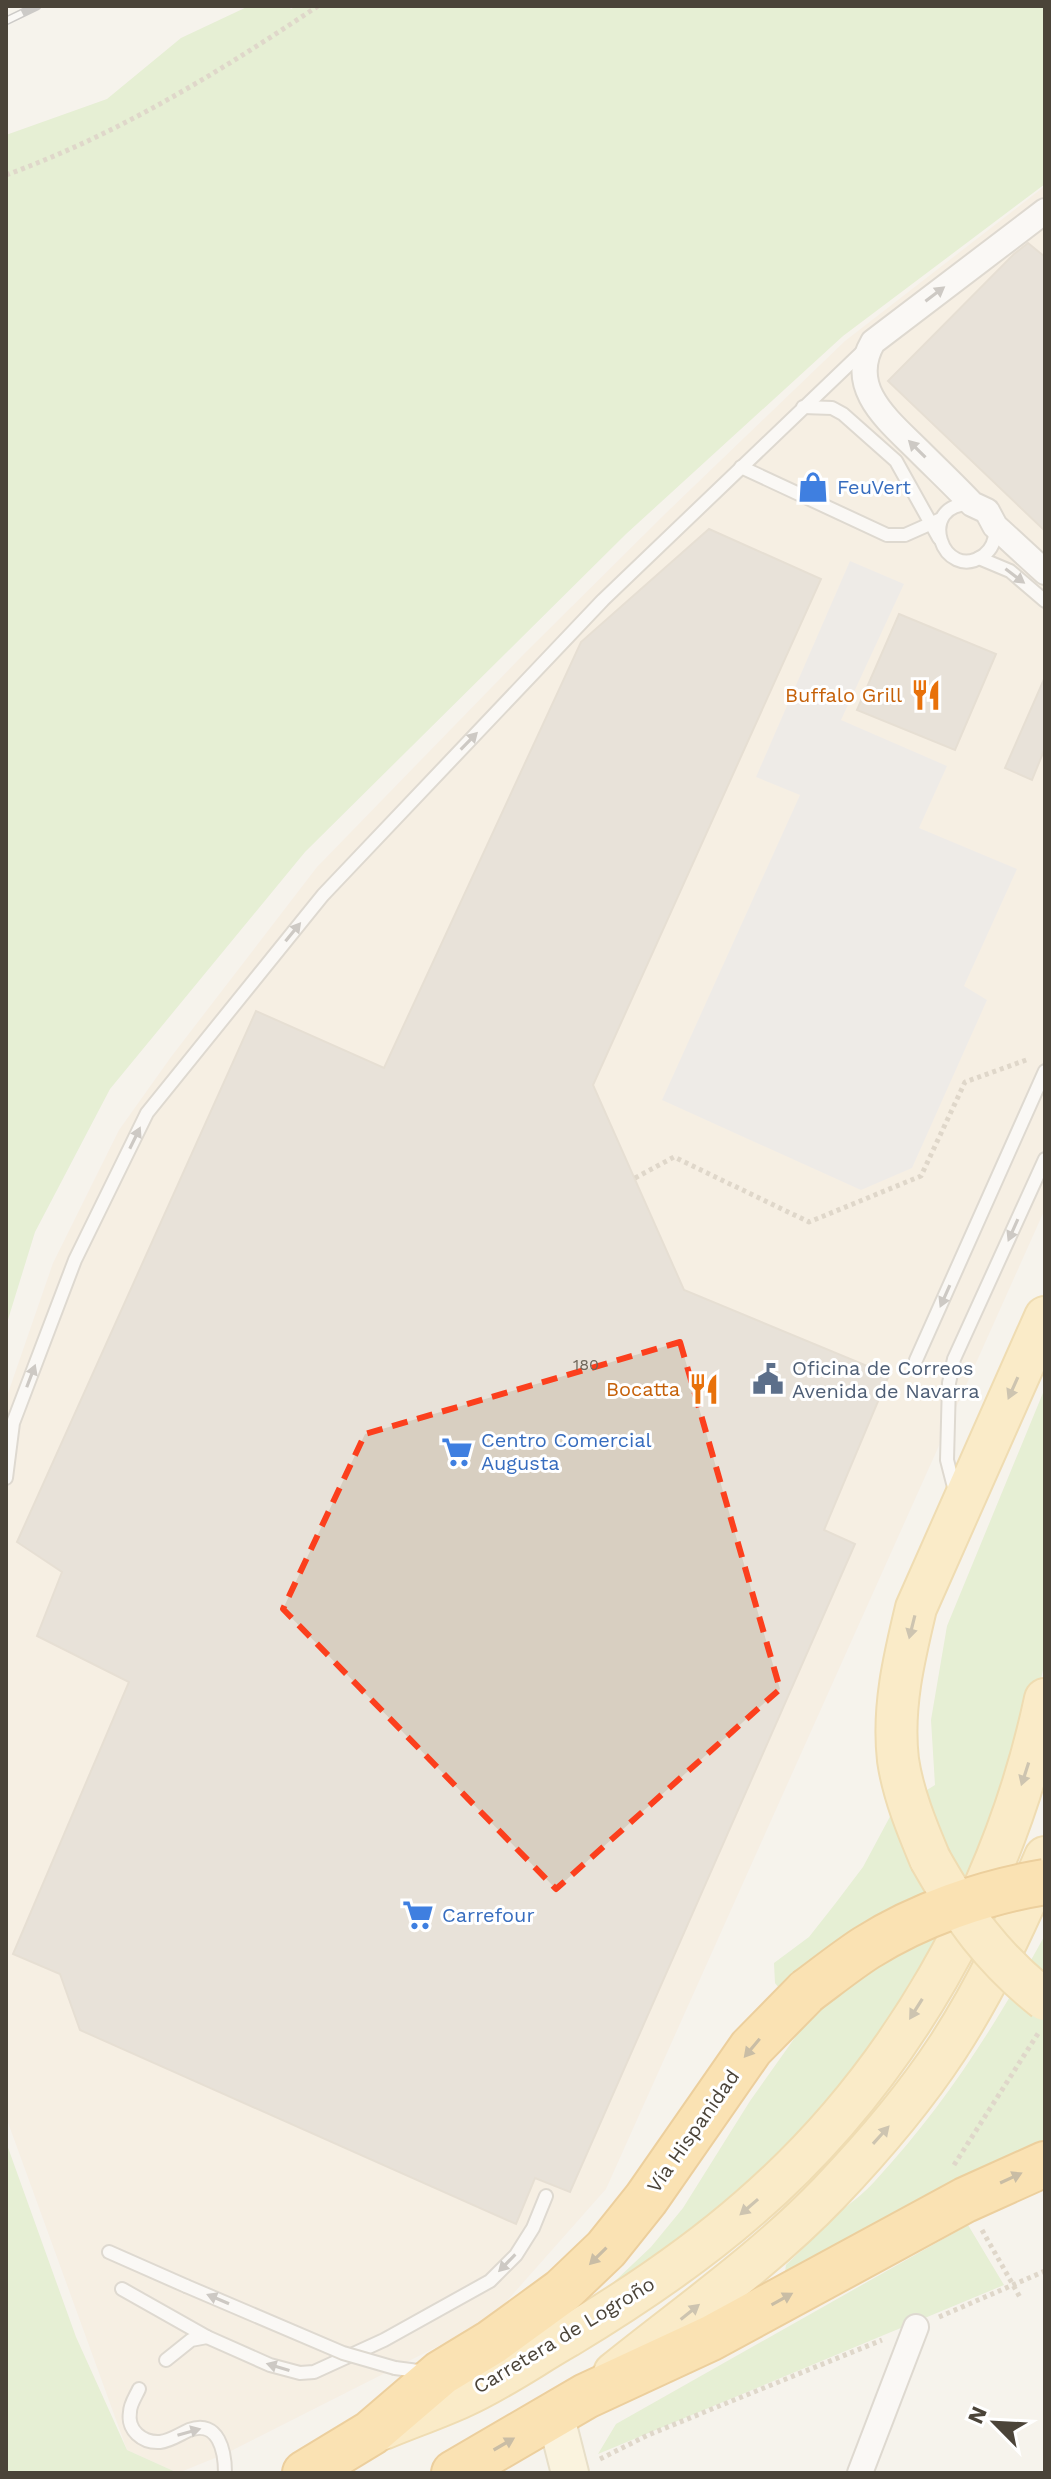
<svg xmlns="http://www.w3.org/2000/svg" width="1051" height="2479" font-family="'Work Sans',sans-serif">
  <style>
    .commercial { fill: #f7ead8 }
    .green { fill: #d2eab5 }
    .parking { fill: #e5e3e0 }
    .building { fill: #d8cfc1; stroke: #d3c7b4; stroke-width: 2 }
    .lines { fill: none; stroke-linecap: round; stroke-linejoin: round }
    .lane-casing { stroke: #c2bbae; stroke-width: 16 }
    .street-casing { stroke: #c2bbae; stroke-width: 28 }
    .secondary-casing { stroke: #d6c79b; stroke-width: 40 }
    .primary-casing { stroke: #e6c16a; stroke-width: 44 }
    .highway-casing { stroke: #e0a43c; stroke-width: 48 }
    .path { stroke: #c4b79f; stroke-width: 5; stroke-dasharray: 4 4; stroke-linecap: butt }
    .lane { stroke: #fff; stroke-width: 12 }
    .street { stroke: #fff; stroke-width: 24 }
    .secondary { stroke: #fff3cd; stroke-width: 36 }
    .primary { stroke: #ffe39c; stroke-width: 40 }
    .highway { stroke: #ffcf6e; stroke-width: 44 }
    .rail-casing { stroke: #9a9a9a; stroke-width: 9 }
    .rail { stroke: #fff; stroke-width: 6; stroke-dasharray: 18; stroke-linecap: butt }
    .lane-bridge-casing { stroke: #c2bbae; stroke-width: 16; stroke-linecap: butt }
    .primary-bridge-casing { stroke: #e6c16a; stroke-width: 44; stroke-linecap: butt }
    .highway-bridge-casing { stroke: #e0a43c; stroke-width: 48; stroke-linecap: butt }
    .lane-bridge { stroke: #fff; stroke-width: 12 }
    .primary-bridge { stroke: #ffe39c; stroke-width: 40 }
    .highway-bridge { stroke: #ffcf6e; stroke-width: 44 }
    .oneway { fill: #9c9892 }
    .oneway2 { fill: #9c8c66 }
    .oneway3 { fill: #937c4e }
    .marked { fill: none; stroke: #fc3f1d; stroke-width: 6; stroke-dasharray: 16 10; stroke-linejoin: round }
    .labels { text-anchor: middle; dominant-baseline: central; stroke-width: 6; stroke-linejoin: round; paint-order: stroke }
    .number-label { font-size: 16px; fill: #6e675b }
    .shop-label { font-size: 20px; fill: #366cbe; stroke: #fff; text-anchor: start }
    .food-label { font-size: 20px; fill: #c56008; stroke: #fff; text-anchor: end }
    .service-label { font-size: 20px; fill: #4e5e75; stroke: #fff; text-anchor: start }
    .street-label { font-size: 20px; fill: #4b4439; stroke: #fff }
  </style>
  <rect width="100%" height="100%" fill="#f6f3ec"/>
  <!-- commercial -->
  <polygon class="commercial" points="1045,186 1045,1209 606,2189 490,2320 225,2454 178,2473 127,2450 6,2117 6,1399 53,1263 119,1130 171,1057 317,867 523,655 666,513 845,341"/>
  <!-- green -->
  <g class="green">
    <polygon points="249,6 288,6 291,9 297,6 1045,6 1045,184 843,336 626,534 305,852 110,1089 35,1232 6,1326 6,135 107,99 181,38"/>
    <polygon points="1045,1388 1045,1660 1039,1689 960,1912 849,2092 741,2199 597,2298 651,2247 683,2208 750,2101 806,2022 775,1983 774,1963 809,1937 835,1904 863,1867 893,1811 935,1785 931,1720 947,1626"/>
    <path d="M1045,1935V2144L791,2274L785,2272L786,2265C802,2250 817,2233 833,2218C847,2205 863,2195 875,2181C946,2104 995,2026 1045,1935Z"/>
    <polygon points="6,2142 76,2337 127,2450 178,2473 6,2473"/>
    <polygon points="968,2225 1004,2285 598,2454 616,2424"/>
  </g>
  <!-- parking -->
  <polygon class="parking" points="850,561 904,584 841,720 947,766 919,828 1017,869 964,986 987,1000 912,1168 861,1190 662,1100 800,795 756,777"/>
  <!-- building -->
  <g class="building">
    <polygon points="1028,243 1045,257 1045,531 888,381 1014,254"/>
    <polygon points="709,529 821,579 593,1085 684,1290 889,1375 824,1530 855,1544 570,2192 535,2178 516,2224 80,2030 60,1974 13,1954 129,1682 37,1636 62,1572 17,1542 256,1011 384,1068 581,642"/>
    <polygon points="899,614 996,654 955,750 857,710"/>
    <polygon points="1045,677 1045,748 1032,780 1005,768"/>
  </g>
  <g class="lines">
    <defs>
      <g id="lane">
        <polyline points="803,407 832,408 843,414 896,461 939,538"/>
        <polyline points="741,467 887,535 905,535 941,519"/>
        <path d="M972,504C914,502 943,585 984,555C993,548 996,539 995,527"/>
        <polyline points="979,558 1010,571 1045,601"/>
        <polyline points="916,1360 1045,1071"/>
        <polyline points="6,1478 13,1423 75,1260 147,1113 323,895 603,600 863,351"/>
        <polyline points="955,1491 947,1460 949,1383 954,1359 1045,1159"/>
        <polyline points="109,2252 186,2286"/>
        <polyline points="122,2289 207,2337 270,2365 300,2373 314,2372 384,2340 490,2281 516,2255 533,2228 546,2196"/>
        <polyline points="166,2360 191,2340 207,2337"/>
        <polyline points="395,2368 426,2372"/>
        <path d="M139,2389C136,2396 130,2404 130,2412C127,2430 142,2443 160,2442C170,2441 180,2434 189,2430C219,2419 225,2452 225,2473"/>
      </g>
      <g id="street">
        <path d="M1045,211L873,342C846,388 889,421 919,451C937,469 955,486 972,504L987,511L995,526L1045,572"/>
        <polyline points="860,2473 916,2327"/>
      </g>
      <polyline id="secondary" points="555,2414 570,2473"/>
      <g id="primary">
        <path d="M930,1859C917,1828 903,1794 898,1760C892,1708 904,1658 916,1608L1045,1317"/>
        <path d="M614,2373C686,2315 765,2260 829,2193C872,2148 914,2099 948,2047C987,1987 1017,1922 1045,1857"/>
        <path d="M383,2429C409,2418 436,2409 462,2397C498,2381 532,2357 567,2337C630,2299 693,2257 749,2208C899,2079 1004,1892 1045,1699"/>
      </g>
      <g id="highway">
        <polyline points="305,2473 371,2433 441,2373 492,2342 562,2291 606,2249 646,2199 751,2048 807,1991"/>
        <polyline points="454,2473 586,2396 711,2338 965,2200 1045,2164"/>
      </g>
    </defs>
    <!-- lane casing -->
    <use href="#lane" class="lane-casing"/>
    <!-- street casing -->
    <use href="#street" class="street-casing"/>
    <!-- secondary casing -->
    <use href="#secondary" class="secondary-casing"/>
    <!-- primary casing -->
    <use href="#primary" class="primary-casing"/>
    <!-- highway casing -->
    <use href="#highway" class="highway-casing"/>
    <!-- path -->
    <g class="path">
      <path d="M6,175C119,134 219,72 318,6"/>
      <polyline points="635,1178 674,1157 809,1222 921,1176 965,1082 1029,1059"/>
      <polyline points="954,2165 1039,2032"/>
      <polyline points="982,2230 1021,2299"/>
      <polyline points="939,2317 1045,2271"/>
      <polyline points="600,2459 648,2435 882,2340"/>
    </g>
    <!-- lane -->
    <use href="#lane" class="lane"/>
    <!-- street -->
    <use href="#street" class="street"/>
    <!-- secondary -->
    <use href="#secondary" class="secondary"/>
    <!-- primary -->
    <use href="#primary" class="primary"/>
    <!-- highway -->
    <use href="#highway" class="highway"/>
    <defs>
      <polyline id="rail" points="6,21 37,6"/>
    </defs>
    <!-- rail casing -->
    <use href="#rail" class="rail-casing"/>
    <!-- rail -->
    <use href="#rail" class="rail"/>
    <defs>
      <polyline id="lane-bridge" points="186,2286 343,2353 395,2368"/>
      <path id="primary-bridge" d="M930,1859C962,1916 993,1959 1045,2000"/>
      <path id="highway-bridge" d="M807,1991C826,1977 846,1961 866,1948C918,1915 984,1892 1045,1882"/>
    </defs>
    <!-- lane-bridge casing -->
    <use href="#lane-bridge" class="lane-bridge-casing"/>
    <!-- primary-bridge casing -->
    <use href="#primary-bridge" class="primary-bridge-casing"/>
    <!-- highway-bridge casing -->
    <use href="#highway-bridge" class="highway-bridge-casing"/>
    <!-- lane-bridge -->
    <use href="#lane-bridge" class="lane-bridge"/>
    <!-- primary-bridge -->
    <use href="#primary-bridge" class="primary-bridge"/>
    <!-- highway-bridge -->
    <use href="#highway-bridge" class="highway-bridge"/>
  </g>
  <!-- one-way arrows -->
  <defs><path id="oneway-solid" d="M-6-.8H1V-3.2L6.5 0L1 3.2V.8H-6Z" transform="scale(2)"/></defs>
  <g class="oneway">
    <use href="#oneway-solid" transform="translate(935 294) rotate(-37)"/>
    <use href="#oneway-solid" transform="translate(917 449) rotate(-135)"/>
    <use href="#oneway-solid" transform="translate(1015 576) rotate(37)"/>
    <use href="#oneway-solid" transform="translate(469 741) rotate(-46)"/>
    <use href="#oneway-solid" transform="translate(293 932) rotate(-51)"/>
    <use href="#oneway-solid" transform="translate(135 1138) rotate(-64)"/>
    <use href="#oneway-solid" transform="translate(1013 1230) rotate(114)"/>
    <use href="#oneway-solid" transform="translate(945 1296) rotate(114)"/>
    <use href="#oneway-solid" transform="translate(31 1376) rotate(-69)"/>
    <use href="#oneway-solid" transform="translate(507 2263) rotate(134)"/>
    <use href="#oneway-solid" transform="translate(218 2299) rotate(-157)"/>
    <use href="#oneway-solid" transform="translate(278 2367) rotate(-163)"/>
    <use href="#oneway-solid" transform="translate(189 2432) rotate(-16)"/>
  </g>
  <g class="oneway2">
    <use href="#oneway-solid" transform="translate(1013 1388) rotate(114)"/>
    <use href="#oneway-solid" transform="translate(912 1627) rotate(104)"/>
    <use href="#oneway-solid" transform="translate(1025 1774) rotate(108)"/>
    <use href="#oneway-solid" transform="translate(916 2009) rotate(122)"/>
    <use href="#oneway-solid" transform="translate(881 2135) rotate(-48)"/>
    <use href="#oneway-solid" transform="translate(749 2207) rotate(139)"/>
    <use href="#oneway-solid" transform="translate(690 2312) rotate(-39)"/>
  </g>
  <g class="oneway3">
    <use href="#oneway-solid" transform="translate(752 2048) rotate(130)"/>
    <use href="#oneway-solid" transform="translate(1011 2178) rotate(-25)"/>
    <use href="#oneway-solid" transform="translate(598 2256) rotate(135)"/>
    <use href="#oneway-solid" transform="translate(782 2299) rotate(-29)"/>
    <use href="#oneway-solid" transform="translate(504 2444) rotate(-30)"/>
  </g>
  <!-- marked area -->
  <path d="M0 0H1051V2479H0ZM680,1342L780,1689L556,1889L283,1609L365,1434Z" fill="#f6f3ec" fill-opacity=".55" fill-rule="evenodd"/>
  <path class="marked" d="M680,1342L780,1689L556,1889L283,1609L365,1434Z"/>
  <!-- icons -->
  <defs>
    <symbol id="shop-bare" viewBox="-9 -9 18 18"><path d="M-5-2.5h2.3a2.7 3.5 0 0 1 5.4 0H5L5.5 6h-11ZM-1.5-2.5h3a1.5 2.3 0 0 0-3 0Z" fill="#3f7fe0" stroke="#fff" stroke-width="2.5" paint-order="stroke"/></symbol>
    <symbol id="restaurant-bare" viewBox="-9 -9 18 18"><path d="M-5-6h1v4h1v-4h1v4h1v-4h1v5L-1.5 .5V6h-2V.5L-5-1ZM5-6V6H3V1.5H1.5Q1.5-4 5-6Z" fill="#e8710a" stroke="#fff" stroke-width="2.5" paint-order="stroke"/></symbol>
    <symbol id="civic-bare" viewBox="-9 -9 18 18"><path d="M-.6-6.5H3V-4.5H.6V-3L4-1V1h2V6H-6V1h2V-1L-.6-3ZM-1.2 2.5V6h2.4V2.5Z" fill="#5c6f8a" stroke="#fff" stroke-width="2.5" paint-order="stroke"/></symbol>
    <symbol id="supermarket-bare" viewBox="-9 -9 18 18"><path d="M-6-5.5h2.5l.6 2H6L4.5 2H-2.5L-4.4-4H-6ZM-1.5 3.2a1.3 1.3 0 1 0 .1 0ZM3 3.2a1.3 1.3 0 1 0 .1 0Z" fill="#3f7fe0" stroke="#fff" stroke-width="2.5" paint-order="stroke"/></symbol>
  </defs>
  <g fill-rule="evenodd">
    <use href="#shop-bare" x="791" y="465" width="44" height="44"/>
    <use href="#restaurant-bare" x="904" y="673" width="44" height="44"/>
    <use href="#civic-bare" x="746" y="1357" width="44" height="44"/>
    <use href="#restaurant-bare" x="682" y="1367" width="44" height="44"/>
    <use href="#supermarket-bare" x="435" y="1430" width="44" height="44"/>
    <use href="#supermarket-bare" x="396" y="1893" width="44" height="44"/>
  </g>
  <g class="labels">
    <!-- number labels -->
    <g class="number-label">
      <text x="586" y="1364">180</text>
    </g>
    <!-- shop labels -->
    <g class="shop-label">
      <text x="837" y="487">FeuVert</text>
      <text x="481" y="1440">Centro Comercial<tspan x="481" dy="23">Augusta</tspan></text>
      <text x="442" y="1915">Carrefour</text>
    </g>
    <!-- food labels -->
    <g class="food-label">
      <text x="902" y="695">Buffalo Grill</text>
      <text x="680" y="1389">Bocatta</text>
    </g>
    <!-- service labels -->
    <g class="service-label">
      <text x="792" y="1368">Oficina de Correos<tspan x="792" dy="23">Avenida de Navarra</tspan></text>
    </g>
    <!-- street labels -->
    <g class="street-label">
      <text transform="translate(693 2131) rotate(-55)">Vía Hispanidad</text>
      <text transform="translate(564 2335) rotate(-31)">Carretera de Logroño</text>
    </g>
  </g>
  <!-- border -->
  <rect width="1051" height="2479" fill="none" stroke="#4b4439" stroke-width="16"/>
  <!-- north arrow -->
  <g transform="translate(995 2423) rotate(294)" stroke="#ffffff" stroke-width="6" paint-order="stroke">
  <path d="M0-6L14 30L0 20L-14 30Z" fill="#4b4439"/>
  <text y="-12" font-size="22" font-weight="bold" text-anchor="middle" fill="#4b4439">N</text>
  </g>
</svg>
